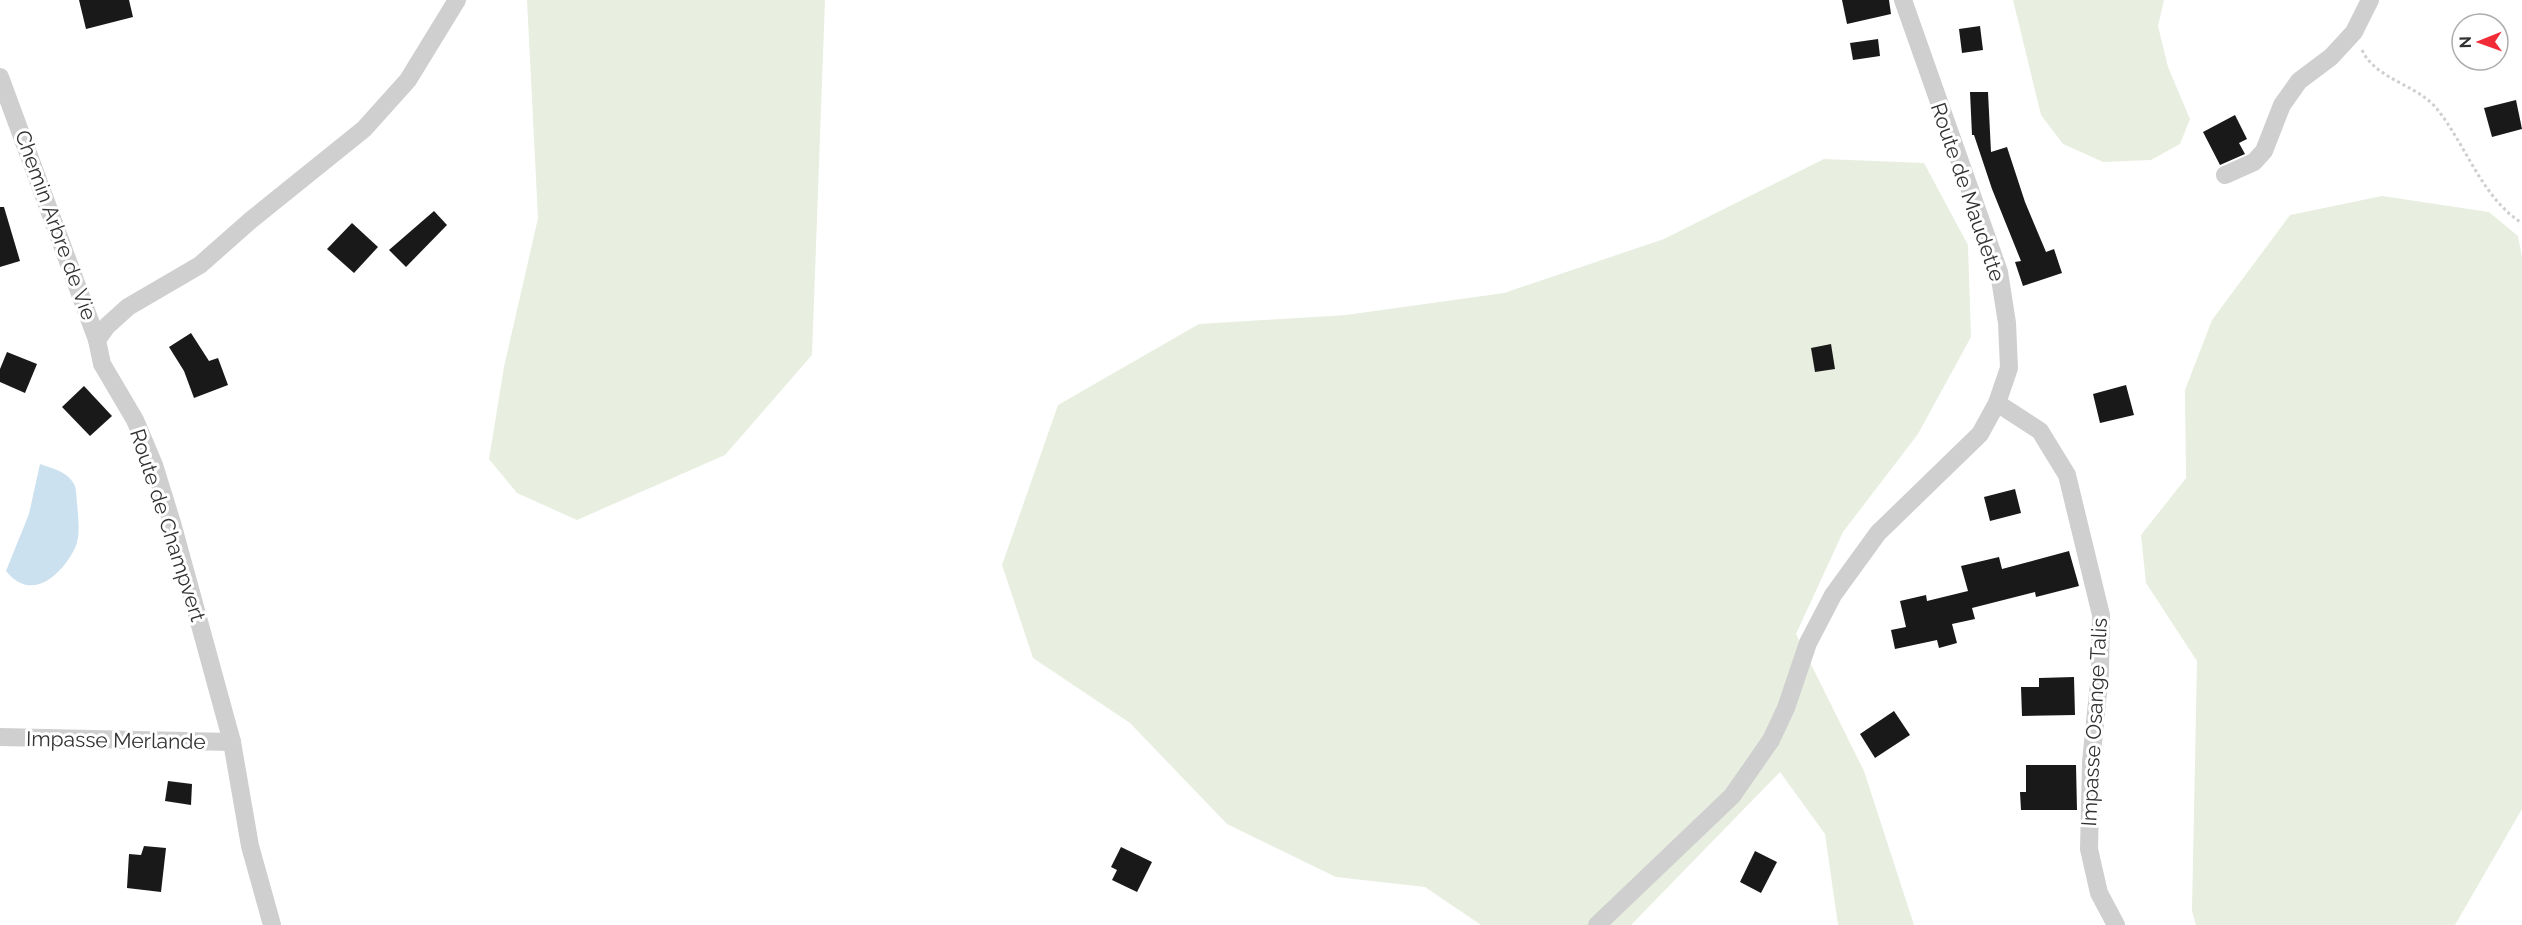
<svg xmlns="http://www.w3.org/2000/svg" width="2522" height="925" font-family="Raleway,sans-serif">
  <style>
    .green { fill: #e8efe0 }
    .water { fill: #cbe1ef }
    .building { fill: #191919 }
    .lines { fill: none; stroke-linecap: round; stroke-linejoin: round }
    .path { stroke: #cfcfcf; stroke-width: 3; stroke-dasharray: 3 3; stroke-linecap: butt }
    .minor { stroke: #cfcfcf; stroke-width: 18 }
    .labels { text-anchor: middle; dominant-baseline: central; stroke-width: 6; stroke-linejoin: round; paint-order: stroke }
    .street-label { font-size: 21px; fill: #323232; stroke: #fff }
  </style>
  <rect width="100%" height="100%" fill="#fff"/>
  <!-- green -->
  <g class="green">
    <polygon points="527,0 825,0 812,355 725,455 577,520 517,493 489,459 504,367 538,218"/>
    <polygon points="2013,0 2164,0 2158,26 2168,67 2190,119 2180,144 2151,160 2103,162 2063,144 2041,115"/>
    <polygon points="1824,159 1924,163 1968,245 1971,337 1918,434 1843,532 1796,634 1864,771 1914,925 1838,925 1825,834 1780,772 1631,925 1481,925 1425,887 1336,877 1227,824 1130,723 1033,658 1002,565 1058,405 1199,324 1346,315 1504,293 1664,239"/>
    <polygon points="2382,196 2489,212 2518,236 2522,257 2522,809 2455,925 2196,925 2192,911 2197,661 2146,583 2141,535 2186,478 2185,390 2212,320 2290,215"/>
  </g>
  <!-- water -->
  <path class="water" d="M40,464C51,468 65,471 72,481C77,487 76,495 77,503C78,515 81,536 75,548C63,573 32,604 6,571L29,514Z"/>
  <!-- building -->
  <g class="building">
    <polygon points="79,0 129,0 133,17 86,29"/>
    <polygon points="1842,0 1889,0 1891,14 1847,24"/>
    <polygon points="1980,26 1983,50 1962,53 1959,29"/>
    <polygon points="1878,39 1880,56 1853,60 1850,43"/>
    <polygon points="1970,92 1988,92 1991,152 2007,147 2025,202 2046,252 2054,249 2062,273 2023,286 2015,262 2021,261 1992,189 1974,135 1972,135"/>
    <polygon points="2516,100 2522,129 2492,137 2484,108"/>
    <polygon points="2235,115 2247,139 2239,143 2245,154 2220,165 2203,132"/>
    <polygon points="0,207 4,207 20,261 0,267"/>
    <polygon points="434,211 447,225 406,267 389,250"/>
    <polygon points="352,223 378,247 354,273 327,249"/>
    <polygon points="191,333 209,361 218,358 228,385 194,398 184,371 169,347"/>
    <polygon points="1831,344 1835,369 1815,372 1811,348"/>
    <polygon points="7,352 37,364 25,393 0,382 0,369"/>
    <polygon points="2126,385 2134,415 2100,423 2093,394"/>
    <polygon points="84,386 112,416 90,436 62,407"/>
    <polygon points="2015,489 2021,513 1990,521 1984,497"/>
    <polygon points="2069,551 2079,586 2036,597 2035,592 1972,608 1975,619 1952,624 1957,643 1939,648 1937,640 1895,649 1891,630 1906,627 1900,601 1926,595 1927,601 1968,591 1961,566 1999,557 2002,569"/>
    <polygon points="2074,677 2075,715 2022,716 2021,687 2039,687 2039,678"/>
    <polygon points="1894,711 1910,735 1875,758 1860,734"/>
    <polygon points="2026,765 2076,765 2077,810 2021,810 2020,792 2026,792"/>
    <polygon points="168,781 192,784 191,805 165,801"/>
    <polygon points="144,846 166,848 161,892 127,888 129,854 141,855"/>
    <polygon points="1121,847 1152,862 1137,892 1112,880 1117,870 1111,867"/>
    <polygon points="1755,851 1777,862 1761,893 1740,882"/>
  </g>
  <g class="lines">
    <!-- path -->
    <path class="path" d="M2362,50C2376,80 2417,84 2437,109C2466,145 2482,198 2522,223"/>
    <!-- minor -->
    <g class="minor">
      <polyline points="0,77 97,340"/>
      <polyline points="2225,175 2254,162 2264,151 2282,105 2299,81 2331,57 2354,32 2370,0"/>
      <polyline points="1997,403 2040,431 2067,475 2101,615 2100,673 2091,762 2089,849 2099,893 2116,925"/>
      <polyline points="0,737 232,742"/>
      <polyline points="272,925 250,846 232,742 172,523 154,465 135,420 102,364 97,340 107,326 128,307 200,265 251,220 364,129 408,80 457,0"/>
      <polyline points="1597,925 1732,796 1771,740 1786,708 1808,643 1833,595 1878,533 1980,434 1997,403 2009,368 2007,323 1999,272 1903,0"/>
    </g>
  </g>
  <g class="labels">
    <!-- street labels -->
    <g class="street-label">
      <text transform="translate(1968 192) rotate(71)">Route de Maudette</text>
      <text transform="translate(56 225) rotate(70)">Chemin Arbre de Vie</text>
      <text transform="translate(168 525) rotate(72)">Route de Champvert</text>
      <text transform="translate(2094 722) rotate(-87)">Impasse Osange Talis</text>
      <text transform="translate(116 740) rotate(1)">Impasse Merlande</text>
    </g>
  </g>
  <!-- north arrow -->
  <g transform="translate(2480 42) rotate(269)"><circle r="28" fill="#ffffff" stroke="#adadad" stroke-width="1.5"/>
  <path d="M0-4.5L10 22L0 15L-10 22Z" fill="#f12c37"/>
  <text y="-9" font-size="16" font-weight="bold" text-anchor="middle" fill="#323232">N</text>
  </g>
</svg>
